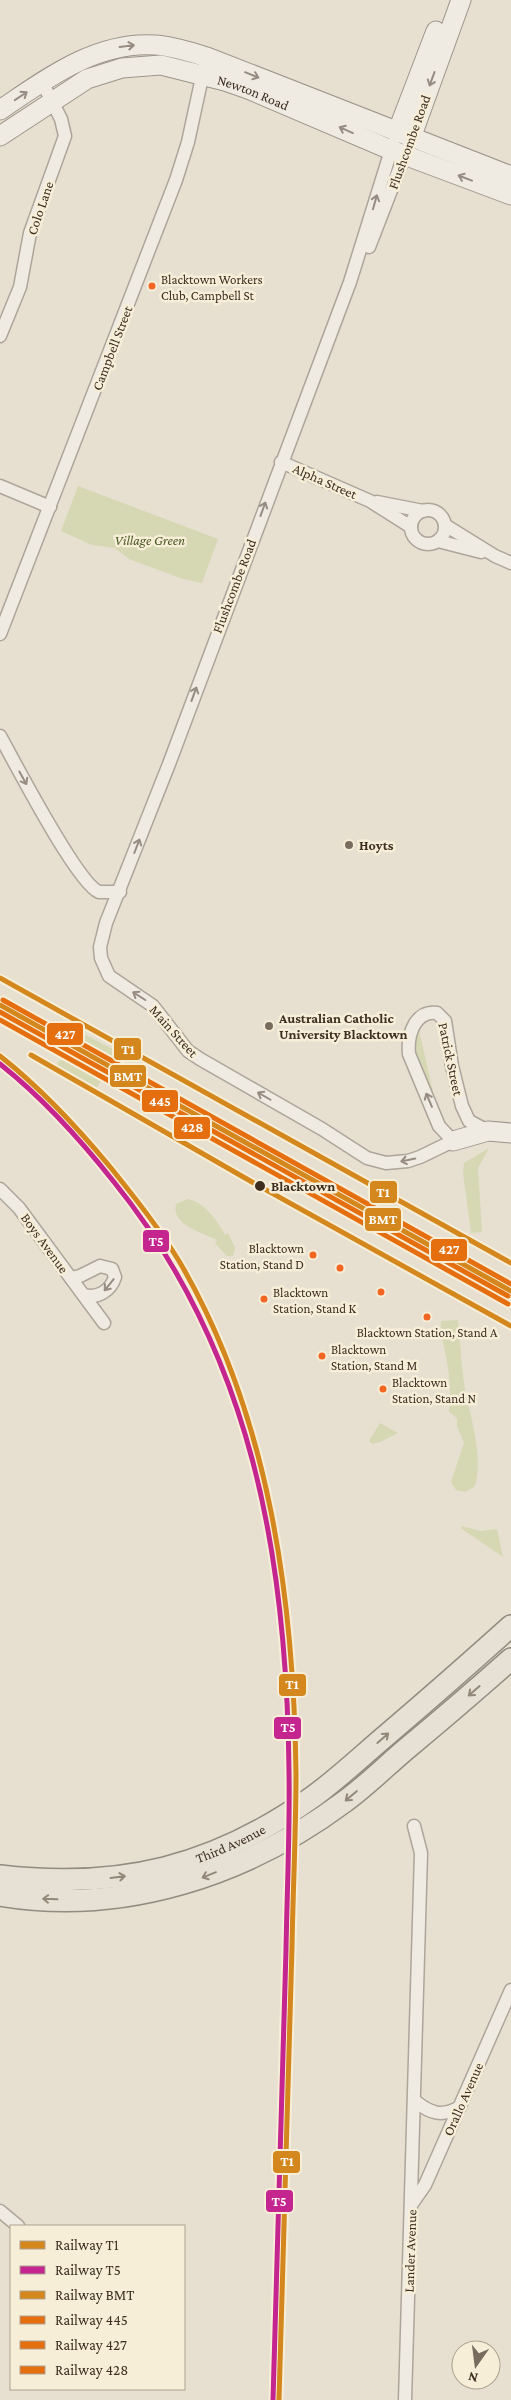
<svg xmlns="http://www.w3.org/2000/svg" width="511" height="2400" font-family="'Crimson Pro',serif">
  <style>
    .green { fill: #d6d7b3 }
    .lines { fill: none; stroke-linecap: round; stroke-linejoin: round }
    .street-casing { stroke: #ada599; stroke-width: 15 }
    .secondary-casing { stroke: #9c958a; stroke-width: 21 }
    .primary-casing { stroke: #928b80; stroke-width: 24 }
    .street { stroke: #efebe3; stroke-width: 12 }
    .secondary { stroke: #efebe3; stroke-width: 19 }
    .primary { stroke: #e6e1d4; stroke-width: 21 }
    .rail-1-casing { stroke: #f7eed8; stroke-width: 9 }
    .rail-2-casing { stroke: #f7eed8; stroke-width: 9 }
    .rail-3-casing { stroke: #f7eed8; stroke-width: 9 }
    .rail-4-casing { stroke: #f7eed8; stroke-width: 9 }
    .rail-5-casing { stroke: #f7eed8; stroke-width: 9 }
    .rail-6-casing { stroke: #f7eed8; stroke-width: 9 }
    .rail-1 { stroke: #d3871d; stroke-width: 5 }
    .rail-2 { stroke: #c4258f; stroke-width: 5 }
    .rail-3 { stroke: #d3871d; stroke-width: 5 }
    .rail-4 { stroke: #e56e0f; stroke-width: 5 }
    .rail-5 { stroke: #e56e0f; stroke-width: 5 }
    .rail-6 { stroke: #e56e0f; stroke-width: 5 }
    .oneway { stroke: #968c82 }
    .oneway2 { stroke: #92887a }
    .bus-dot { fill: #f26522; stroke: #f7eed8; stroke-width: 2 }
    .poi-dot { fill: #786c5e; stroke: #f7eed8; stroke-width: 2 }
    .stop-dot { fill: #3d2e20; stroke: #f7eed8; stroke-width: 2 }
    .labels { text-anchor: middle; dominant-baseline: central; stroke-width: 5; stroke-linejoin: round; paint-order: stroke }
    .bus-label { font-size: 13px; fill: #3d2e20; stroke: #f7eed8; text-anchor: start }
    .street-label { font-size: 14px; fill: #3d2e20; stroke: #f7eed8 }
    .park-label { font-size: 14px; font-style: italic; fill: #4d5a26; stroke: #f7eed8 }
    .poi-label { font-size: 14px; font-weight: bold; fill: #3d2e20; stroke: #f7eed8; text-anchor: start }
    .stop-label { font-size: 14px; font-weight: bold; fill: #3d2e20; stroke: #f7eed8; text-anchor: start }
    .line-badge { stroke: #f7eed8; stroke-width: 2 }
    .badge-label { font-size: 14px; text-anchor: middle; font-weight: bold; fill: #fff }
  </style>
  <rect width="100%" height="100%" fill="#e7e0d1"/>
  <!-- green -->
  <g class="green">
    <polygon points="78,486 218,539 202,583 183,579 129,559 115,548 92,545 61,531"/>
    <polygon points="67,1025 118,1052 114,1059 63,1030"/>
    <polygon points="419,1030 438,1114 414,1053 414,1044"/>
    <polygon points="66,1058 104,1076 96,1089 57,1066 58,1062"/>
    <polygon points="489,1148 478,1168 482,1232 471,1233 463,1173 464,1163"/>
    <path d="M188,1199C205,1203 217,1220 225,1235L228,1233L235,1248L233,1256H227L215,1243L217,1240C201,1232 171,1225 176,1204Z"/>
    <path d="M458,1320C461,1345 461,1370 466,1394C472,1422 482,1454 476,1483L474,1487L465,1492L456,1490L451,1482L464,1443L457,1426V1418L449,1412C452,1394 449,1370 445,1352C443,1340 440,1333 441,1321Z"/>
    <polygon points="380,1423 398,1433 380,1442 372,1444 369,1441"/>
    <polygon points="461,1526 481,1531 497,1529 503,1557 462,1529"/>
  </g>
  <g class="lines">
    <defs>
      <g id="street">
        <path d="M393,144L350,282L169,764L106,923L100,947L101,958L109,976L153,1006L188,1051L200,1059L322,1129L367,1158L386,1163L408,1161L420,1157L453,1141L439,1126L409,1054C407,1035 415,1010 437,1013L445,1021L452,1066L462,1106L469,1121L488,1131"/>
        <polyline points="369,247 407,149"/>
        <polyline points="0,336 20,287 30,233 65,136 61,119 42,82"/>
        <polyline points="281,462 370,501 411,527"/>
        <polyline points="0,486 50,507"/>
        <polyline points="377,502 423,511"/>
        <circle cx="428" cy="527" r="17"/>
        <polyline points="445,525 495,556 511,563"/>
        <polyline points="438,541 481,552"/>
        <polyline points="0,634 176,180 188,142 204,68"/>
        <path d="M0,736C15,763 77,883 99,892H120"/>
        <polyline points="0,1189 19,1208 104,1323"/>
        <path d="M71,1278L80,1276L100,1266L112,1269L115,1277C111,1290 98,1299 84,1295"/>
        <path d="M415,2101C431,2114 442,2117 460,2107"/>
        <polyline points="411,2205 425,2185 511,1990"/>
        <polyline points="0,2211 18,2226"/>
        <polyline points="405,2400 421,1853 414,1826"/>
      </g>
      <g id="secondary">
        <path d="M0,110C46,79 96,41 155,45C173,46 190,52 207,57L511,176"/>
        <polyline points="397,133 436,31"/>
        <path id="s1" d="M0,136L87,79L122,68L161,65L225,81L248,89L391,150L511,195"/>
        <polyline points="411,138 461,0"/>
        <polyline points="453,1141 488,1131 511,1133"/>
      </g>
      <g id="primary">
        <path id="s2" d="M0,1876C120,1890 215,1867 314,1796C340,1777 364,1754 389,1733C430,1698 471,1662 511,1626"/>
        <path d="M0,1895C123,1916 246,1875 344,1802C366,1786 385,1767 405,1750C441,1720 476,1690 511,1659"/>
      </g>
    </defs>
    <!-- street casing -->
    <use href="#street" class="street-casing"/>
    <!-- secondary casing -->
    <use href="#secondary" class="secondary-casing"/>
    <!-- primary casing -->
    <use href="#primary" class="primary-casing"/>
    <!-- street -->
    <use href="#street" class="street"/>
    <!-- secondary -->
    <use href="#secondary" class="secondary"/>
    <!-- primary -->
    <use href="#primary" class="primary"/>
    <defs>
      <g id="rail-1">
        <polyline points="0,978 511,1263"/>
        <polyline points="31,1055 252,1182 511,1326"/>
        <path d="M0,1056C42,1089 77,1127 111,1168C135,1198 159,1228 179,1261C269,1414 294,1599 296,1774C296,1832 293,1889 292,1947C289,2098 284,2249 279,2400"/>
      </g>
      <path id="rail-2" d="M0,1064C43,1098 80,1139 114,1182C252,1353 287,1557 289,1772C290,1831 287,1891 286,1950C283,2100 278,2250 273,2400"/>
      <polyline id="rail-3" points="0,1005 511,1291"/>
      <polyline id="rail-4" points="0,1012 508,1296"/>
      <polyline id="rail-5" points="3,1000 511,1284"/>
      <polyline id="rail-6" points="0,1020 508,1304"/>
    </defs>
    <!-- rail-1 casing -->
    <use href="#rail-1" class="rail-1-casing"/>
    <!-- rail-2 casing -->
    <use href="#rail-2" class="rail-2-casing"/>
    <!-- rail-3 casing -->
    <use href="#rail-3" class="rail-3-casing"/>
    <!-- rail-4 casing -->
    <use href="#rail-4" class="rail-4-casing"/>
    <!-- rail-5 casing -->
    <use href="#rail-5" class="rail-5-casing"/>
    <!-- rail-6 casing -->
    <use href="#rail-6" class="rail-6-casing"/>
    <!-- rail-1 -->
    <use href="#rail-1" class="rail-1"/>
    <!-- rail-2 -->
    <use href="#rail-2" class="rail-2"/>
    <!-- rail-3 -->
    <use href="#rail-3" class="rail-3"/>
    <!-- rail-4 -->
    <use href="#rail-4" class="rail-4"/>
    <!-- rail-5 -->
    <use href="#rail-5" class="rail-5"/>
    <!-- rail-6 -->
    <use href="#rail-6" class="rail-6"/>
  </g>
  <!-- one-way arrows -->
  <defs><path id="oneway-shaft" d="M-6 0H5M1.5-3L5.5 0L1.5 3" fill="none" stroke-width="1.6" stroke-linecap="round" stroke-linejoin="round" transform="scale(1.25)"/></defs>
  <g class="oneway">
    <use href="#oneway-shaft" transform="translate(127 46) rotate(-7)"/>
    <use href="#oneway-shaft" transform="translate(252 75) rotate(22)"/>
    <use href="#oneway-shaft" transform="translate(432 79) rotate(110)"/>
    <use href="#oneway-shaft" transform="translate(21 96) rotate(-34)"/>
    <use href="#oneway-shaft" transform="translate(346 130) rotate(-156)"/>
    <use href="#oneway-shaft" transform="translate(465 178) rotate(-159)"/>
    <use href="#oneway-shaft" transform="translate(375 202) rotate(-74)"/>
    <use href="#oneway-shaft" transform="translate(263 509) rotate(-70)"/>
    <use href="#oneway-shaft" transform="translate(194 694) rotate(-70)"/>
    <use href="#oneway-shaft" transform="translate(23 778) rotate(61)"/>
    <use href="#oneway-shaft" transform="translate(137 846) rotate(-69)"/>
    <use href="#oneway-shaft" transform="translate(139 996) rotate(-148)"/>
    <use href="#oneway-shaft" transform="translate(264 1096) rotate(-150)"/>
    <use href="#oneway-shaft" transform="translate(429 1100) rotate(-113)"/>
    <use href="#oneway-shaft" transform="translate(408 1160) rotate(168)"/>
    <use href="#oneway-shaft" transform="translate(109 1285) rotate(129)"/>
  </g>
  <g class="oneway2">
    <use href="#oneway-shaft" transform="translate(474 1691) rotate(139)"/>
    <use href="#oneway-shaft" transform="translate(383 1738) rotate(-41)"/>
    <use href="#oneway-shaft" transform="translate(351 1796) rotate(140)"/>
    <use href="#oneway-shaft" transform="translate(209 1875) rotate(158)"/>
    <use href="#oneway-shaft" transform="translate(118 1877) rotate(-7)"/>
    <use href="#oneway-shaft" transform="translate(50 1899) rotate(-178)"/>
  </g>
  <!-- markers -->
  <g class="bus-dot">
    <circle cx="152" cy="286" r="4.5"/>
    <circle cx="313" cy="1255" r="4.5"/>
    <circle cx="340" cy="1268" r="4.5"/>
    <circle cx="381" cy="1292" r="4.5"/>
    <circle cx="264" cy="1299" r="4.5"/>
    <circle cx="427" cy="1317" r="4.5"/>
    <circle cx="322" cy="1356" r="4.5"/>
    <circle cx="383" cy="1389" r="4.5"/>
  </g>
  <g class="poi-dot">
    <circle cx="349" cy="845" r="5"/>
    <circle cx="269" cy="1026" r="5"/>
  </g>
  <circle class="stop-dot" cx="260" cy="1186" r="6"/>
  <g class="labels">
    <!-- bus labels -->
    <g class="bus-label">
      <text x="161" y="279">Blacktown Workers<tspan x="161" dy="16">Club, Campbell St</tspan></text>
      <text x="304" y="1248" text-anchor="end">Blacktown<tspan x="304" dy="16">Station, Stand D</tspan></text>
      <text x="273" y="1292">Blacktown<tspan x="273" dy="16">Station, Stand K</tspan></text>
      <text x="427" y="1332" text-anchor="middle">Blacktown Station, Stand A</text>
      <text x="331" y="1349">Blacktown<tspan x="331" dy="16">Station, Stand M</tspan></text>
      <text x="392" y="1382">Blacktown<tspan x="392" dy="16">Station, Stand N</tspan></text>
    </g>
    <!-- street labels -->
    <g class="street-label">
      <text stroke="none"><textPath href="#s1" startOffset="276">Newton Road</textPath></text>
      <text transform="translate(409 142) rotate(-70)">Flushcombe Road</text>
      <text transform="translate(40 208) rotate(-71)">Colo Lane</text>
      <text transform="translate(112 348) rotate(-69)">Campbell Street</text>
      <text transform="translate(325 481) rotate(24)">Alpha Street</text>
      <text transform="translate(234 586) rotate(-69)">Flushcombe Road</text>
      <text transform="translate(174 1031) rotate(48)">Main Street</text>
      <text transform="translate(451 1059) rotate(78)">Patrick Street</text>
      <text transform="translate(45 1243) rotate(54)">Boys Avenue</text>
      <text stroke="none"><textPath href="#s2" startOffset="236">Third Avenue</textPath></text>
      <text transform="translate(463 2099) rotate(-66)">Orallo Avenue</text>
      <text transform="translate(410 2251) rotate(-88)">Lander Avenue</text>
    </g>
    <!-- park labels -->
    <g class="park-label">
      <text x="150" y="540">Village Green</text>
    </g>
    <!-- poi labels -->
    <g class="poi-label">
      <text x="359" y="845">Hoyts</text>
      <text x="279" y="1018">Australian Catholic<tspan x="279" dy="16">University Blacktown</tspan></text>
    </g>
    <!-- stop labels -->
    <g class="stop-label">
      <text x="271" y="1186">Blacktown</text>
    </g>
  </g>
  <g class="line-badge">
    <rect x="46" y="1022" width="38" height="24" rx="5" fill="#e56e0f"/>
    <rect x="113" y="1037" width="29" height="24" rx="5" fill="#d3871d"/>
    <rect x="109" y="1064" width="38" height="24" rx="5" fill="#d3871d"/>
    <rect x="141" y="1089" width="38" height="24" rx="5" fill="#e56e0f"/>
    <rect x="173" y="1116" width="38" height="24" rx="5" fill="#e56e0f"/>
    <rect x="369" y="1180" width="29" height="24" rx="5" fill="#d3871d"/>
    <rect x="364" y="1207" width="38" height="25" rx="5" fill="#d3871d"/>
    <rect x="142" y="1229" width="28" height="24" rx="5" fill="#c4258f"/>
    <rect x="430" y="1238" width="38" height="24" rx="5" fill="#e56e0f"/>
    <rect x="278" y="1673" width="29" height="24" rx="5" fill="#d3871d"/>
    <rect x="273" y="1716" width="29" height="24" rx="5" fill="#c4258f"/>
    <rect x="272" y="2150" width="29" height="24" rx="5" fill="#d3871d"/>
    <rect x="265" y="2189" width="29" height="24" rx="5" fill="#c4258f"/>
  </g>
  <g class="badge-label">
    <text x="65" y="1039">427</text>
    <text x="128" y="1054">T1</text>
    <text x="128" y="1081">BMT</text>
    <text x="160" y="1106">445</text>
    <text x="192" y="1132">428</text>
    <text x="383" y="1197">T1</text>
    <text x="383" y="1224">BMT</text>
    <text x="156" y="1246">T5</text>
    <text x="449" y="1254">427</text>
    <text x="292" y="1689">T1</text>
    <text x="288" y="1732">T5</text>
    <text x="287" y="2166">T1</text>
    <text x="279" y="2206">T5</text>
  </g>
  <!-- legend -->
  <rect x="10" y="2225" width="175" height="165" fill="#f7eed8" stroke="#ada18e"/>
  <rect x="20" y="2241" width="25" height="8" fill="#d3871d" stroke="#ada18e"/>
  <text x="55" y="2250" font-size="15" fill="#3d2e20">Railway T1</text>
  <rect x="20" y="2266" width="25" height="8" fill="#c4258f" stroke="#ada18e"/>
  <text x="55" y="2275" font-size="15" fill="#3d2e20">Railway T5</text>
  <rect x="20" y="2291" width="25" height="8" fill="#d3871d" stroke="#ada18e"/>
  <text x="55" y="2300" font-size="15" fill="#3d2e20">Railway BMT</text>
  <rect x="20" y="2316" width="25" height="8" fill="#e56e0f" stroke="#ada18e"/>
  <text x="55" y="2325" font-size="15" fill="#3d2e20">Railway 445</text>
  <rect x="20" y="2341" width="25" height="8" fill="#e56e0f" stroke="#ada18e"/>
  <text x="55" y="2350" font-size="15" fill="#3d2e20">Railway 427</text>
  <rect x="20" y="2366" width="25" height="8" fill="#e56e0f" stroke="#ada18e"/>
  <text x="55" y="2375" font-size="15" fill="#3d2e20">Railway 428</text>
  <!-- north arrow -->
  <g transform="translate(476 2365) rotate(194)"><circle r="24" fill="#f7eed8" stroke="#ada18e"/>
  <path d="M0-4L9 19L0 12L-9 19Z" fill="#786c5e"/>
  <text y="-8" font-size="14" font-weight="bold" text-anchor="middle" fill="#3d2e20">N</text>
  </g>
</svg>
